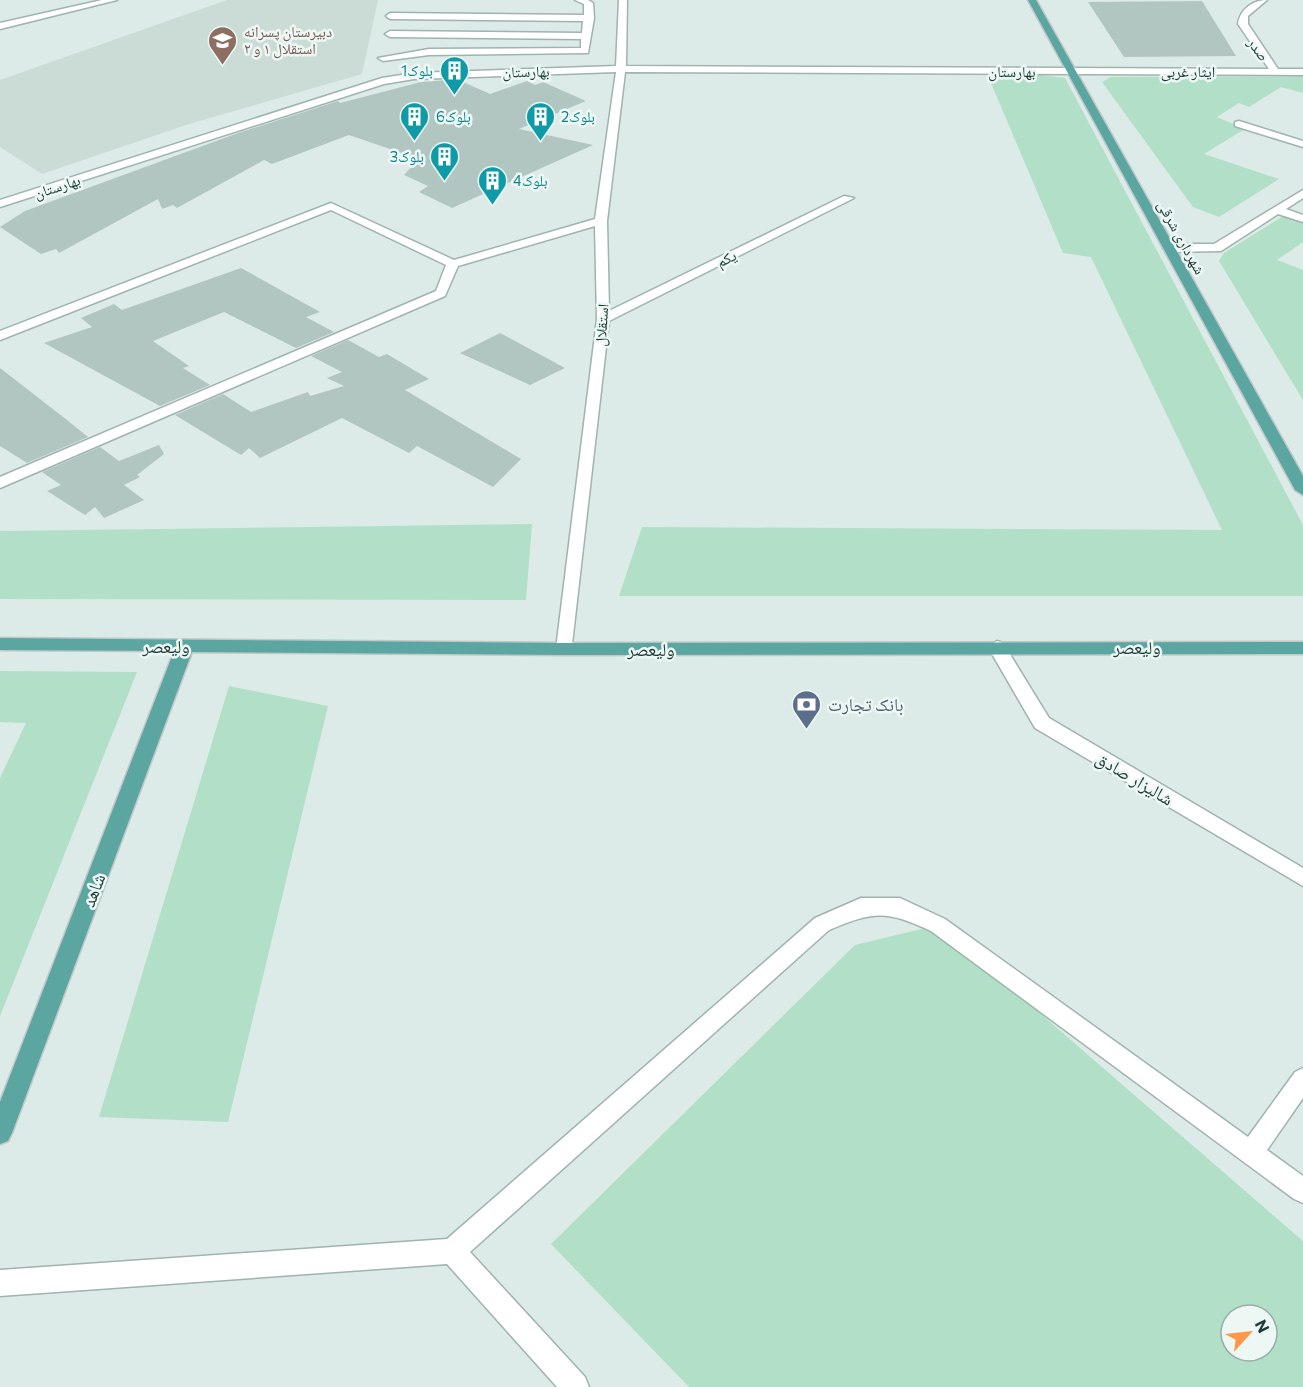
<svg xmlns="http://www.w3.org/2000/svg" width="1303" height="1387" font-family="Commissioner,'Noto Naskh Arabic',sans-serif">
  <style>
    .built { fill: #cbdbd6 }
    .green { fill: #b2dfc7; fill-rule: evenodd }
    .building { fill: #b2c6c1 }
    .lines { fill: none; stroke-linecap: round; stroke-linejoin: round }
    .minor-casing { stroke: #9fb3af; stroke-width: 3 }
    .major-casing { stroke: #c0c8c8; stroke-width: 3 }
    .minor { fill: #fff; fill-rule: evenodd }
    .major { fill: #5ba6a1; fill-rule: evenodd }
    .labels { text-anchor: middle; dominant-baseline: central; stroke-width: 5; stroke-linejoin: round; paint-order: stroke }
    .far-education-label { font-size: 15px; fill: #785e54; stroke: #edf7f4; text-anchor: start }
    .far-street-label { font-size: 15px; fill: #1d3c39; stroke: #edf7f4 }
    .far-culture-label { font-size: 15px; fill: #0d838f; stroke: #edf7f4; text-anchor: start }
    .street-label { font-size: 18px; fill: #1d3c39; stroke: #edf7f4 }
    .service-label { font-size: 18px; fill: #4e5e75; stroke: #edf7f4; text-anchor: start }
  </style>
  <rect width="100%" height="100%" fill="#dcebe7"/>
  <!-- built -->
  <polygon class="built" points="227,0 378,0 362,74 189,124 42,174 0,147 0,80"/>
  <!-- green -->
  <g class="green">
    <polygon points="1041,75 1065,78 1303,525 1303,596 619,596 642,527 1222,530 1091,257 1063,253 988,76"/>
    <polygon points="1303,76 1303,93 1281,87 1249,107 1239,103 1217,117 1245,129 1204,154 1279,179 1219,217 1193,207 1102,82 1111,77"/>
    <polygon points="1283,216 1303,223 1303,242 1277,260 1303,270 1303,400 1219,261 1224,253"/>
    <polygon points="532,524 526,600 0,599 0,531"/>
    <polygon points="0,671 137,672 0,1016 0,778 26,723 0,722"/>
    <polygon points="229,686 328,706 228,1122 99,1117"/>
    <path d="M938,925L1303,1241V1387H689L551,1244L855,945ZM1231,1315H1267V1351H1231Z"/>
  </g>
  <!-- building -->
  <g class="building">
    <polygon points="1202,1 1236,56 1124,57 1088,2"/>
    <polygon points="448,80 458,84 463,82 490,94 527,81 535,85 543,82 586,101 519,129 593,145 452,208 419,192 428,186 404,175 419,159 349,135 272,164 264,160 177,208 173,205 162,209 158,199 59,253 56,249 41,254 0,227 25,211 238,133 338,101 340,103 421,82"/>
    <polygon points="241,268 320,312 306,317 334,332 296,348 224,312 153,341 189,366 183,368 210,385 160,406 44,343 92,327 81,318 114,304 122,310"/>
    <polygon points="500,333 541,355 565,368 530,385 460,353"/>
    <polygon points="348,340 379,357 387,354 429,379 405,390 521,459 493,487 417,446 409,453 342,418 260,458 249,448 241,455 175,415 223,394 251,412 308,392 310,396 344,386 327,378 342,372 311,356"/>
    <polygon points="0,368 67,420 88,437 27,463 0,446"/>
    <polygon points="159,445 164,454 137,475 140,477 124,485 144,500 104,518 95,507 85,515 47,491 61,485 42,472 100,447 119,461"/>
  </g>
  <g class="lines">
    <defs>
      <g id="minor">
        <polygon points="102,0 117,0 0,29 0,23"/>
        <polygon points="575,0 588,0 593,3 594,18 588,53 429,55 383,61 378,58 429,49 581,48 581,39 390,37 385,34 390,31 582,33 583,21 390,19 386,16 390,13 584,15 584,4"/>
        <path d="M619,0H627L626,66L1269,69L1238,24C1240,9 1253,0 1267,0L1248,16V24L1278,69H1303V75L625,72L607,221L609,311L844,196L854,198L609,321L571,653H559L556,649L597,319L595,226L458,266L445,296L0,488V477L436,291L446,265L331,210L0,340V331L331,203L454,260L595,219L616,72L414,79L384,84L0,207V200L382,78L414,73L616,66Z"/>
        <polygon points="1239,121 1303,141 1303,147 1235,126 1235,122"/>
        <polygon points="1303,190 1303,198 1286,209 1303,215 1303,222 1278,214 1221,251 1169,252 1163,248 1169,244 1214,244"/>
        <polygon points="997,641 1003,643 1049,718 1303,868 1303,886 1035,728 988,647"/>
        <path d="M861,898H900L945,919L1248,1137L1295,1072L1303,1068V1098L1267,1150L1303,1176V1203L1294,1199L931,931C886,910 874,911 829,930L470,1252L585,1377L589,1387H557L447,1264L0,1296V1270L447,1239L815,918Z"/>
      </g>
      <g id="major">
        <polygon points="1028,0 1036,0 1303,476 1303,495 1295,490"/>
        <polygon points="0,638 565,643 1303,642 1303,654 565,655 192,652 12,1133 8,1141 0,1144 0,1102 174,651 0,650"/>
      </g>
    </defs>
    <!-- minor casing -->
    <use href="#minor" class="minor-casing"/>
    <!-- major casing -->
    <use href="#major" class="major-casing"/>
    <!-- minor -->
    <use href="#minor" class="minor"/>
    <!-- major -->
    <use href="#major" class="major"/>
  </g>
  <!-- icons -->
  <defs>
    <symbol id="school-pin" viewBox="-11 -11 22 30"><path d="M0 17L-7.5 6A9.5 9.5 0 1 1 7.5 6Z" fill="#8d6e63" stroke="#edf7f4"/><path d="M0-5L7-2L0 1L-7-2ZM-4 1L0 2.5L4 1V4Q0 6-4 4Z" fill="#fff"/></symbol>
    <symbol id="building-pin" viewBox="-11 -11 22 30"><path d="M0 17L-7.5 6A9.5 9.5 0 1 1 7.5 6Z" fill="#0f9aa8" stroke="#edf7f4"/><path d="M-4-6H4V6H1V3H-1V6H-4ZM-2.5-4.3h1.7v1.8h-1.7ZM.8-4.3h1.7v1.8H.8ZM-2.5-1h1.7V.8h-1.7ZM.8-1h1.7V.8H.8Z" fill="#fff"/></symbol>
    <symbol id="bank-pin" viewBox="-11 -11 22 30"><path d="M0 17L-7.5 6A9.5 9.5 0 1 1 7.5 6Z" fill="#5c6f8a" stroke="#edf7f4"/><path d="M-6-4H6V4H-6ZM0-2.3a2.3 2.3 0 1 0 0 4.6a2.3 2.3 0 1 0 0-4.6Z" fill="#fff"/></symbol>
  </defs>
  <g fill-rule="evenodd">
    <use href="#school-pin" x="206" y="24" width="33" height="45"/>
    <use href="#building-pin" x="438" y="54" width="33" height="45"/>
    <use href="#building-pin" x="398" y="100" width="33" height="45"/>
    <use href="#building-pin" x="524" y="100" width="33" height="45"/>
    <use href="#building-pin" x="428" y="140" width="33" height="45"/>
    <use href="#building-pin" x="476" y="164" width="33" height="45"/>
    <use href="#bank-pin" x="790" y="688" width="33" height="45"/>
  </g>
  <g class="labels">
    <!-- far-education labels -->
    <g class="far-education-label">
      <text x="244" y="31">دبیرستان پسرانه<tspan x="244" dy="17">استقلال ۱ و ۲</tspan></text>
    </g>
    <!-- far-street labels -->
    <g class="far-street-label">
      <text transform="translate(1259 49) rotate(54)">صدر</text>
      <text transform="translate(526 71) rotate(-1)">بهارستان</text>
      <text x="1012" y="71">بهارستان</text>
      <text x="1188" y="71">ایثار غربی</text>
      <text transform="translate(57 186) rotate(-18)">بهارستان</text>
      <text transform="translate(1182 237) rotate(61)">شهرداری شرقی</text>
      <text transform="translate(726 258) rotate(-26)">یکم</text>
      <text transform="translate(601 325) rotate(-86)">استقلال</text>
    </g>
    <!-- far-culture labels -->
    <g class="far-culture-label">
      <text x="433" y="70" text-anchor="end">بلوک1</text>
      <text x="436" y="116">بلوک6</text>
      <text x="561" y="116">بلوک2</text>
      <text x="424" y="156" text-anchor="end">بلوک3</text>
      <text x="513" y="180">بلوک4</text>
    </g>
    <!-- street labels -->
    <g class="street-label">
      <text x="166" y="646">ولیعصر</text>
      <text x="1137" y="647">ولیعصر</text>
      <text x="651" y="649">ولیعصر</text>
      <text transform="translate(1135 778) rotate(31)">شالیزار صادق</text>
      <text transform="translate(93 890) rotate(-69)">شاهد</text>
    </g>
    <!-- service labels -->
    <g class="service-label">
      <text x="828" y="704">بانک تجارت</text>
    </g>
  </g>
  <!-- north arrow -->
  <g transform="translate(1249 1333) rotate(63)"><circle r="28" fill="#edf7f4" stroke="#9aaca9" stroke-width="1.5"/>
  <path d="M0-4.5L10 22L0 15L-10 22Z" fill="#ff9746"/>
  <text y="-9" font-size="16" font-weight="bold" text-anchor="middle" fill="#1d3c39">N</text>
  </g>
</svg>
